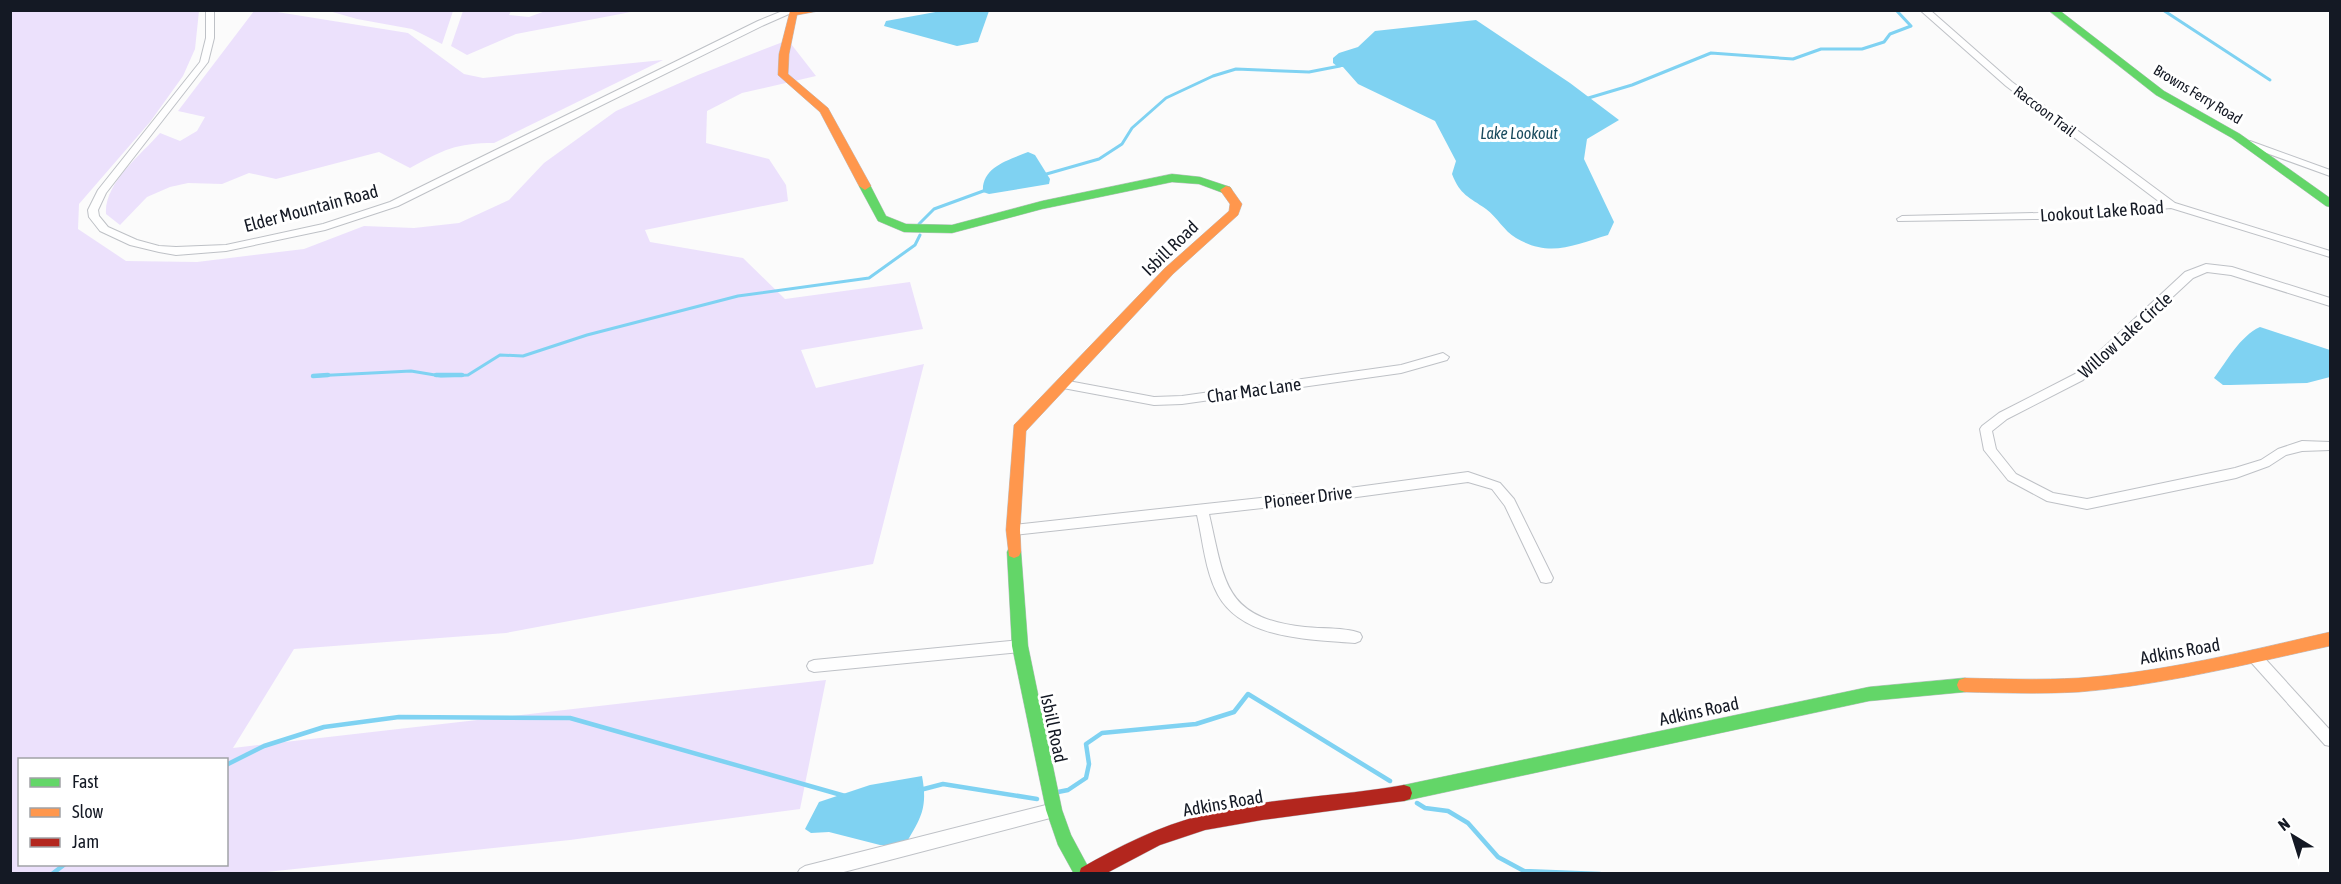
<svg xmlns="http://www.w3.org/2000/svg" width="2341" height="884" font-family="'Asap Condensed',sans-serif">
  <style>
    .green { fill: #ece1fc; fill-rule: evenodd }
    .water { fill: #7fd2f2 }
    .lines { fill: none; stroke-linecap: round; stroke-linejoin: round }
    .stream-far1 { stroke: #7fd2f2; stroke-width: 3 }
    .stream { stroke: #7fd2f2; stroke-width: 4.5 }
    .street-casing { stroke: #bec1c6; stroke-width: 2 }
    .fast-casing { stroke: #bec1c6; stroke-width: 1 }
    .slow-casing { stroke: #bec1c6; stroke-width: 1 }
    .jam-casing { stroke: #bec1c6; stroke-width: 1 }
    .street { fill: #fefefe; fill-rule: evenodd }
    .fast { fill: #63d668; fill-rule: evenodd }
    .slow { fill: #ff974d; fill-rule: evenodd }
    .jam { fill: #b3261e; fill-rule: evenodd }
    .labels { text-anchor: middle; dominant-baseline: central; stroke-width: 6; stroke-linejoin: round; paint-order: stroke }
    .far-street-label { font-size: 15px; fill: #141924; stroke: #fff }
    .far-water-label { font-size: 16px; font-style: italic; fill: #184a5d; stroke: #fff }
    .street-label { font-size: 18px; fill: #141924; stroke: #fff }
  </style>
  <rect width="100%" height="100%" fill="#fbfbfb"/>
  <!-- green -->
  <g class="green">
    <path d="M10,11H199L195,49L183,76L150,122L79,204L78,229L126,261L197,262L304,249L364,226L414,228L459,223L509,200L544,163L616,111L698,75L788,40L816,76L742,93L707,111L706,143L769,159L786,185L788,201L645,230L650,242L743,258L785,299L910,282L923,329L801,350L816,388L924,364L873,564L506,633L294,649L233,748L826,680L800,809L570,840L257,873H11ZM20,760H226V864H20Z"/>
    <path d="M254,11H271L408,33L464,74L483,78L663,60L494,143C456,143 443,150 410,168L379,152L276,179L249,173L222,184L188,183L170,187L147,197L120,225L106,214C104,183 141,155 160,133L180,141L197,131L205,117L178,111Z"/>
    <polygon points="329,11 453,10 453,11 442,44 412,29 357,19"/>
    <polygon points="463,11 511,11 509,15 529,17 548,10 636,11 516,34 467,55 451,46"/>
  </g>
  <!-- water -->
  <g class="water">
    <polygon points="941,11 989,11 978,42 957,46 884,26 886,21"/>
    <path d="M1476,20L1570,83L1619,120L1587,139L1584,159L1614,222L1608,235C1574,245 1550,258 1516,238C1504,231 1497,217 1486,209C1469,197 1460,195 1452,174L1456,161L1435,121L1358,84L1343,67H1338L1333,63V58L1339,53L1358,47L1375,31Z"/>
    <path d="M1028,152L1035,155L1050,179L1049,184L989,194L983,192C981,167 1009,160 1028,152Z"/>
    <path d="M2260,327L2330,350V377L2307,383L2230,385H2223L2214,378C2227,361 2240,336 2260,327Z"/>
    <path d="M922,776C928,808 921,818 905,845H880L829,832L811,833L805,829L819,802L870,785Z"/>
  </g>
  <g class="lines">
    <!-- stream-far1 -->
    <g class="stream-far1">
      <polyline points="2163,10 2270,80"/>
      <polyline points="1585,99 1632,85 1711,53 1793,59 1821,49 1862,49 1884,42 1890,34 1911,26 1896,10"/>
      <polyline points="1043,175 1099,159 1122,144 1132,128 1166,98 1213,76 1236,69 1309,72 1340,66"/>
      <polyline points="919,224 934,209 986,190"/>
      <polyline points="313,376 411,371 441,376 468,375 500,355 523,356 587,335 738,296 869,278 915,245 920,235"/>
    </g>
    <!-- stream -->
    <g class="stream">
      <polyline points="436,375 462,375"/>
      <polyline points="313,376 328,375"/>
      <polyline points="226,765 264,746 324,727 399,717 570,718 845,796"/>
      <polyline points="920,790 943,784 1037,799"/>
      <polyline points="1058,792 1068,790 1086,778 1089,764 1086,744 1102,733 1196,724 1234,712 1248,694 1390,781"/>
      <polyline points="1417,803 1425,808 1448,811 1468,823 1498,857 1524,871 1600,874"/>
      <polyline points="52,874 65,864"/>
    </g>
    <defs>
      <g id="street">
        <polygon points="206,10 214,10 214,38 208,62 106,193 98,210 99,216 108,227 137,240 159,246 176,247 226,245 323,224 390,202 758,21 785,10 798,10 764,25 398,206 325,230 226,251 176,255 159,252 130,245 100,231 89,217 88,210 98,190 200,62 206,38"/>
        <polygon points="1920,10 1930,10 2012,82 2175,203 2330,251 2330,257 2171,208 2039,219 1898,221 1897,219 1902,216 2039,213 2161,203 2006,86"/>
        <polygon points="2250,141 2330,170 2330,176 2247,146 2247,142"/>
        <polygon points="2206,264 2232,267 2330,298 2330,306 2231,275 2207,272 2193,278 2083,380 2007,419 1992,431 1996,449 2016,474 2053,493 2087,499 2235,468 2261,460 2278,449 2302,441 2330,442 2330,450 2302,451 2286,455 2269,466 2236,478 2087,509 2047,501 2008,480 1984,450 1980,429 1982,426 1999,413 2075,374 2185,272"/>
        <polygon points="1443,353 1449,357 1447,360 1401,373 1182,404 1154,405 1063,388 1057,384 1063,380 1154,397 1182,396 1401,365"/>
        <path d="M1468,472L1500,483L1514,499L1553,578L1551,582L1546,583L1541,582L1505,506L1492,489L1468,482L1342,499L1209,514C1225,582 1223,618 1305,627C1322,629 1343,627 1360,633L1362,637L1360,641L1355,643C1310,639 1243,640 1218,595C1205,571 1203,541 1197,515L1013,535L1009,534L1007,530L1009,526L1013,525L1342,489Z"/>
        <polygon points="1020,640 1025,642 1027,646 1025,650 1020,652 814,672 809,670 807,666 809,662 814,660"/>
        <polygon points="2254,650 2259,652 2330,730 2330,746 2325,745 2249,660 2247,656 2249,652"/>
        <polygon points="1054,803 1059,805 1061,810 1059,815 1054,817 836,874 797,874 800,869 805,866"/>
      </g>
      <g id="fast">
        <polygon points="2048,10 2059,10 2164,91 2240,134 2330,198 2330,207 2326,206 2232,138 2156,95"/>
        <polygon points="1172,174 1200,177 1230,187 1232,190 1226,194 1199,184 1172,182 1042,209 952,233 904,232 878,221 859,186 865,182 869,183 886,216 906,224 952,225 1042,201"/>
        <polygon points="1014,546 1019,548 1021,552 1028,646 1062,810 1071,835 1092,874 1074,874 1058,845 1046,810 1012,646 1007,552 1009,548"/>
        <polygon points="1965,678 1971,680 1973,685 1971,690 1965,692 1869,701 1404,801 1398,799 1396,793 1398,787 1404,785 1869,687"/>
      </g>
      <g id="slow">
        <polygon points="824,10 797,15 789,54 788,74 828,108 871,186 865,190 859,186 820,112 778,75 779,54 790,11"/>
        <polygon points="1226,186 1230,187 1242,204 1238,215 1173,274 1026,431 1020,530 1021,552 1019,556 1014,558 1009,556 1006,530 1014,425 1165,268 1229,211 1230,204 1220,190"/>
        <path d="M2330,632V646C2247,664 2164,685 2079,692C2041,694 2003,693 1965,692L1959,690L1957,685L1959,680L1965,678C2003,679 2041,680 2079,678C2164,672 2247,651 2330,632Z"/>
      </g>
      <path id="jam" d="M1404,785L1410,787L1412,793L1410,799L1404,801L1262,820L1205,830L1160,845L1105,874H1079L1081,868C1120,846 1159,826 1203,815C1268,797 1338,797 1404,785Z"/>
    </defs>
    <!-- street casing -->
    <use href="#street" class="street-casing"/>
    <!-- fast casing -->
    <use href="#fast" class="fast-casing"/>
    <!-- slow casing -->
    <use href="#slow" class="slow-casing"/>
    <!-- jam casing -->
    <use href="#jam" class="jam-casing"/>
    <!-- street -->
    <use href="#street" class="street"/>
    <!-- fast -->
    <use href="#fast" class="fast"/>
    <!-- slow -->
    <use href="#slow" class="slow"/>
    <!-- jam -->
    <use href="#jam" class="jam"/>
  </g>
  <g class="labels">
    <!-- far-street labels -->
    <g class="far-street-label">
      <text transform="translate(2198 94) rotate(31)">Browns Ferry Road</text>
      <text transform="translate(2045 111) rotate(37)">Raccoon Trail</text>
    </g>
    <!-- far-water labels -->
    <g class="far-water-label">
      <text x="1519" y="133">Lake Lookout</text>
    </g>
    <!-- street labels -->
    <g class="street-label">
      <text transform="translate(311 208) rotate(-15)">Elder Mountain Road</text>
      <text transform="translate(2102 211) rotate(-4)">Lookout Lake Road</text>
      <text transform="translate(1170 248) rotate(-44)">Isbill Road</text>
      <text transform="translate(2125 335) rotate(-42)">Willow Lake Circle</text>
      <text transform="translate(1254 390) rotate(-8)">Char Mac Lane</text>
      <text transform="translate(1308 497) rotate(-7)">Pioneer Drive</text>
      <text transform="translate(2180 651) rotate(-10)">Adkins Road</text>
      <text transform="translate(1699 711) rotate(-12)">Adkins Road</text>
      <text transform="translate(1054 728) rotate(78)">Isbill Road</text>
      <text transform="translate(1223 803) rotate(-10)">Adkins Road</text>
    </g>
  </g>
  <!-- border -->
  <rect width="2341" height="884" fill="none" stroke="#141924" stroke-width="24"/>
  <!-- legend -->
  <rect x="18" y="758" width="210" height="108" fill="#ffffff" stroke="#a1a3a7" stroke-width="1.5"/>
  <rect x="30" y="778" width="30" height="9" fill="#63d668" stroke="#a1a3a7" stroke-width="1.5"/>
  <text x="72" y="788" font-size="18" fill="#141924">Fast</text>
  <rect x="30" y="808" width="30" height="9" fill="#ff974d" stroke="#a1a3a7" stroke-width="1.5"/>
  <text x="72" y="818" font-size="18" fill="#141924">Slow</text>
  <rect x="30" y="838" width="30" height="9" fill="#b3261e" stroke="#a1a3a7" stroke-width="1.5"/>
  <text x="72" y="848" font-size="18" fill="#141924">Jam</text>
  <!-- north arrow -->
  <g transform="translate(2293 836) rotate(322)" stroke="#ffffff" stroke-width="4.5" paint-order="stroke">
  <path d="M0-4.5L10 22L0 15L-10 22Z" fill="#141924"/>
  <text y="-9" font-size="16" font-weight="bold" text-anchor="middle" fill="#141924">N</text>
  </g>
</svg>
